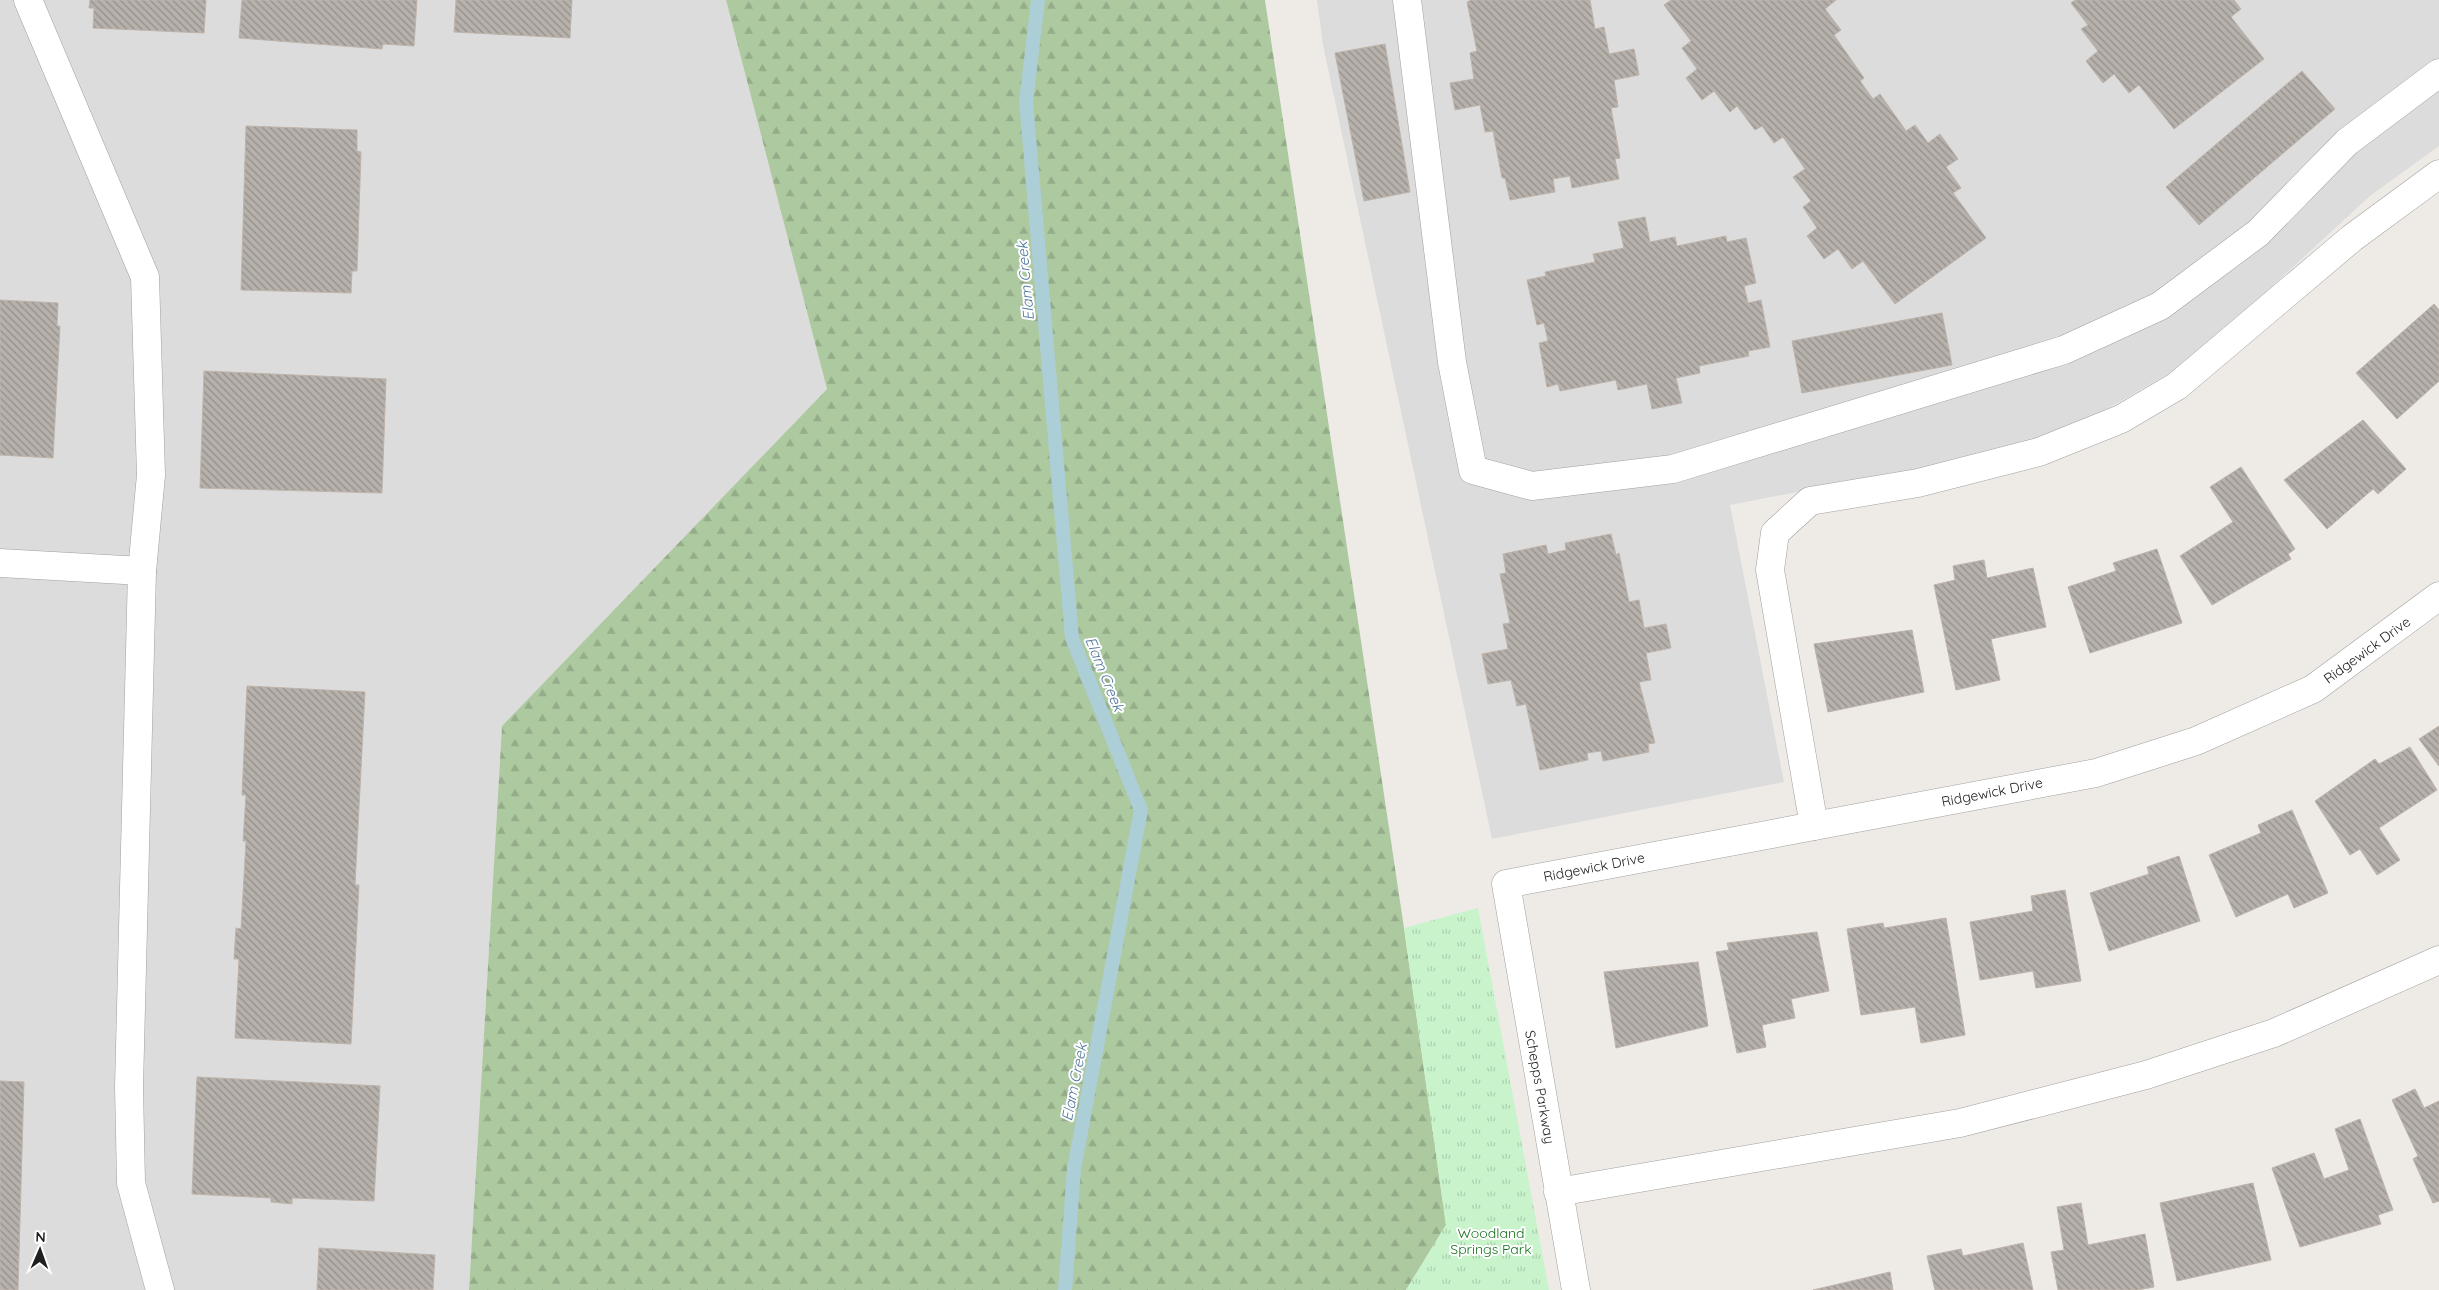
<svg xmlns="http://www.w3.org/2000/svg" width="2439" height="1290" font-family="Quicksand,sans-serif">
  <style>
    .residential { fill: #dddcdc }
    .forest { fill: url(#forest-firs) }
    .park { fill: url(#park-tufts) }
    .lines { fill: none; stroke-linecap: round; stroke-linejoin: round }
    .stream { stroke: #acced7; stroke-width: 14 }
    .building { fill: url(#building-back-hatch); stroke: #beb3aa }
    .minor-casing { stroke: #a0a0a0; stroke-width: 29 }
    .minor { stroke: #fff; stroke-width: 28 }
    .labels { text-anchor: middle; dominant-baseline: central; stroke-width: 4; stroke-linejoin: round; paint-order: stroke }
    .street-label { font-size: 14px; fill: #1f1f1f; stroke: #fff }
    .park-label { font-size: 14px; fill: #18711e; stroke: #fff }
    .water-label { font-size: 15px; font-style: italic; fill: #53799d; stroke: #fff }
  </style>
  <defs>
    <pattern id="forest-firs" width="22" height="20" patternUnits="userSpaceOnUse" patternTransform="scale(1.25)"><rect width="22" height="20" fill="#adc9a0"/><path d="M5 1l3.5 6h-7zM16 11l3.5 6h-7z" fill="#94ac89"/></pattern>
    <pattern id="park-tufts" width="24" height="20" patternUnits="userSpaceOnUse" patternTransform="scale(1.25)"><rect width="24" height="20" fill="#c8f3cb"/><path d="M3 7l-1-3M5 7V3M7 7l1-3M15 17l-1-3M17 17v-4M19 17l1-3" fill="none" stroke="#abd0ae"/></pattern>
    <pattern id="building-back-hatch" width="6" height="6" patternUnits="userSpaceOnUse" patternTransform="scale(1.25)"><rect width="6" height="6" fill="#b7b1ac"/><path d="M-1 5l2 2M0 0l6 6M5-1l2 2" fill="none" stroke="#948f8b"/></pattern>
  </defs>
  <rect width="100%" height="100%" fill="#eeebe6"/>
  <!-- residential -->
  <g class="residential">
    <polygon points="0,0 726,0 827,389 502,726 469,1290 0,1290"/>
    <polygon points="1317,0 2439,0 2439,146 2370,196 2192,360 2046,444 1730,505 1784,782 1492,839 1323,45"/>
  </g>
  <!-- forest -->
  <polygon class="forest" points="726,0 1265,0 1404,928 1446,1225 1406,1290 469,1290 502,726 827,389"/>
  <!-- park -->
  <polygon class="park" points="1478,908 1549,1290 1406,1290 1446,1225 1404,928"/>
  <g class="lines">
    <!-- stream -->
    <polyline class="stream" points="1038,0 1026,102 1072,638 1141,810 1074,1169 1065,1290"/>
  </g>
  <!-- building -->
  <g class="building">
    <polygon points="90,0 206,0 204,33 93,28 94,8 89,8"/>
    <polygon points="242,0 417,0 414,46 383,44 382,49 239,38"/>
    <polygon points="456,0 572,0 570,38 454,32"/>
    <polygon points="1471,0 1590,0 1595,29 1604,27 1609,54 1634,49 1639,75 1614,80 1618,107 1611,108 1620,158 1615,159 1619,179 1572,188 1570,176 1553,179 1555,192 1510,200 1505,178 1502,178 1493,131 1485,132 1480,105 1455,110 1450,83 1474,79 1470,53 1477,51 1467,2"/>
    <polygon points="1671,0 1836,0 1825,9 1841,30 1834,35 1864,78 1860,81 1873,99 1880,94 1906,131 1915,125 1928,143 1940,134 1958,159 1946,167 1961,188 1953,193 1986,238 1895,304 1863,261 1852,269 1838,249 1824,259 1807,236 1817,228 1803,207 1811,201 1793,177 1805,169 1783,137 1774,143 1762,126 1755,130 1737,106 1730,112 1714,91 1702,100 1686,78 1697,69 1682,48 1691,41 1664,5"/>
    <polygon points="2075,0 2234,0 2241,9 2231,17 2264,59 2174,129 2139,85 2129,93 2114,74 2103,83 2086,61 2098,51 2081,29 2088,25 2071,3"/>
    <polygon points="1385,44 1410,192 1364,201 1335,53"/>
    <polygon points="2302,71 2335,109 2199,225 2166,187"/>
    <polygon points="246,126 357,130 357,151 361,152 357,271 352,271 351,293 241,290"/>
    <polygon points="1645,217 1650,242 1675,237 1677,246 1726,236 1727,242 1746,238 1756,283 1744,286 1748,303 1761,300 1770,347 1748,351 1749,356 1699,366 1700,373 1676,378 1682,403 1652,409 1647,384 1618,390 1616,380 1560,391 1558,384 1547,387 1539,343 1548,341 1544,323 1537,325 1527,280 1546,276 1545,272 1595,262 1593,254 1624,248 1618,222"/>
    <polygon points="0,300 58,303 57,326 60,326 53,458 0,455"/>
    <polygon points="2434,304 2439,310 2439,381 2397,419 2356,373"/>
    <polygon points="1942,313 1952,365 1802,393 1792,341"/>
    <polygon points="204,371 386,379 382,493 200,488"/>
    <polygon points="2363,420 2406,469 2378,494 2373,489 2327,529 2284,480"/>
    <polygon points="2241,467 2295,549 2288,554 2291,559 2212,605 2180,556 2233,522 2210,487"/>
    <polygon points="1611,534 1616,555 1619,553 1629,602 1639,600 1644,628 1666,624 1671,648 1646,653 1651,680 1639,682 1655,743 1648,744 1649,752 1603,761 1601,751 1587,753 1588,760 1540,770 1526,704 1517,706 1511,680 1488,684 1482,654 1508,649 1503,624 1510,623 1500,574 1506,573 1503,554 1546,545 1548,554 1566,550 1565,543"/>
    <polygon points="2157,549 2182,623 2090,653 2068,587 2116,571 2113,563"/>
    <polygon points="1984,560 1987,578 2033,568 2046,627 1991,639 2000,680 1956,690 1934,585 1955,580 1953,566"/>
    <polygon points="1912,630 1924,692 1828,712 1814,644"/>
    <polygon points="247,686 365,692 355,885 359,885 351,1044 235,1038 239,959 234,959 236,928 241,929 246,841 243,841 246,795 242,795"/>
    <polygon points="2439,726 2439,766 2419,739"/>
    <polygon points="2410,747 2437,790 2379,828 2400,860 2377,875 2360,849 2350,855 2315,801 2375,759 2379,764"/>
    <polygon points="2292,810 2328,893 2294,908 2288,894 2236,917 2209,855 2261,833 2258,825"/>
    <polygon points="2179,856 2200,921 2109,951 2090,893 2149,874 2147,867"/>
    <polygon points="2065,890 2081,981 2036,988 2033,971 1980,980 1970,922 2033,911 2031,896"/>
    <polygon points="1946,918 1965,1035 1921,1043 1915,1007 1861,1015 1847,929 1883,923 1884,928"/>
    <polygon points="1817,932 1829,991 1791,999 1795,1018 1762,1025 1766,1047 1737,1053 1716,952 1729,950 1727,943"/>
    <polygon points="1698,962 1708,1026 1616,1048 1604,972"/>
    <polygon points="197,1077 380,1086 374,1201 292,1198 292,1204 271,1202 271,1198 192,1194"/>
    <polygon points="0,1081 24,1082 18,1290 0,1290"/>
    <polygon points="2415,1089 2424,1108 2439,1101 2439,1201 2433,1203 2413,1159 2418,1156 2392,1100"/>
    <polygon points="2360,1119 2393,1210 2378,1215 2381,1224 2300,1247 2272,1168 2314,1153 2324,1179 2349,1170 2335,1129"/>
    <polygon points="2253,1183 2271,1260 2177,1281 2160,1203"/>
    <polygon points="2081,1203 2088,1245 2145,1234 2154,1287 2137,1290 2058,1290 2051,1252 2064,1250 2057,1207"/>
    <polygon points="2023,1243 2033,1290 1935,1290 1927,1256 1961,1249 1963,1256"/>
    <polygon points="319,1248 435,1255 433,1290 317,1290"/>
    <polygon points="1890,1272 1893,1290 1813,1290"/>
  </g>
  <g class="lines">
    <defs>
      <g id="minor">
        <polyline points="28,0 145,277 151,475 142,571 129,1087 131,1183 160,1290"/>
        <polyline points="1407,0 1452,362 1473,470 1532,486 1673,469 2064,350 2160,306 2258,233 2347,142 2439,73"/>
        <polyline points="0,563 142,571"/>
        <polyline points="1814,826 1770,570 1775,533 1810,501 1918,483 2039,452 2121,419 2177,386 2352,238 2439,174"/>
        <polyline points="1558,1192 1960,1123 2146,1075 2274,1033 2439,960"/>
        <polyline points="1576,1290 1506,884 2096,773 2196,741 2313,689 2439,596"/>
      </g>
    </defs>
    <!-- minor casing -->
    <use href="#minor" class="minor-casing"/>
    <!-- minor -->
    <use href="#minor" class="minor"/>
  </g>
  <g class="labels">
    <!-- street labels -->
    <g class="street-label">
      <text transform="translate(2367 650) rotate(-36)">Ridgewick Drive</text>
      <text transform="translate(1992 792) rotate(-11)">Ridgewick Drive</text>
      <text transform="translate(1594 867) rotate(-11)">Ridgewick Drive</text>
      <text transform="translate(1540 1087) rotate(80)">Schepps Parkway</text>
    </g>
    <!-- park labels -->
    <g class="park-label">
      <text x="1491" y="1233">Woodland<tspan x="1491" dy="16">Springs Park</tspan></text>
    </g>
    <!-- water labels -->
    <g class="water-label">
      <text transform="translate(1025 281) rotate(-95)">Elam Creek</text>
      <text transform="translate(1105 674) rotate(68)">Elam Creek</text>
      <text transform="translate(1074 1082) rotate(-79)">Elam Creek</text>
    </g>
  </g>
  <!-- north arrow -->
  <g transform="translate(40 1250) rotate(2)" stroke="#ffffff" stroke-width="4" paint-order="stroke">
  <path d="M0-4L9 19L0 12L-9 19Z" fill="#1f1f1f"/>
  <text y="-8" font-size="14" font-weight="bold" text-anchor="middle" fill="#1f1f1f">N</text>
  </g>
</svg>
